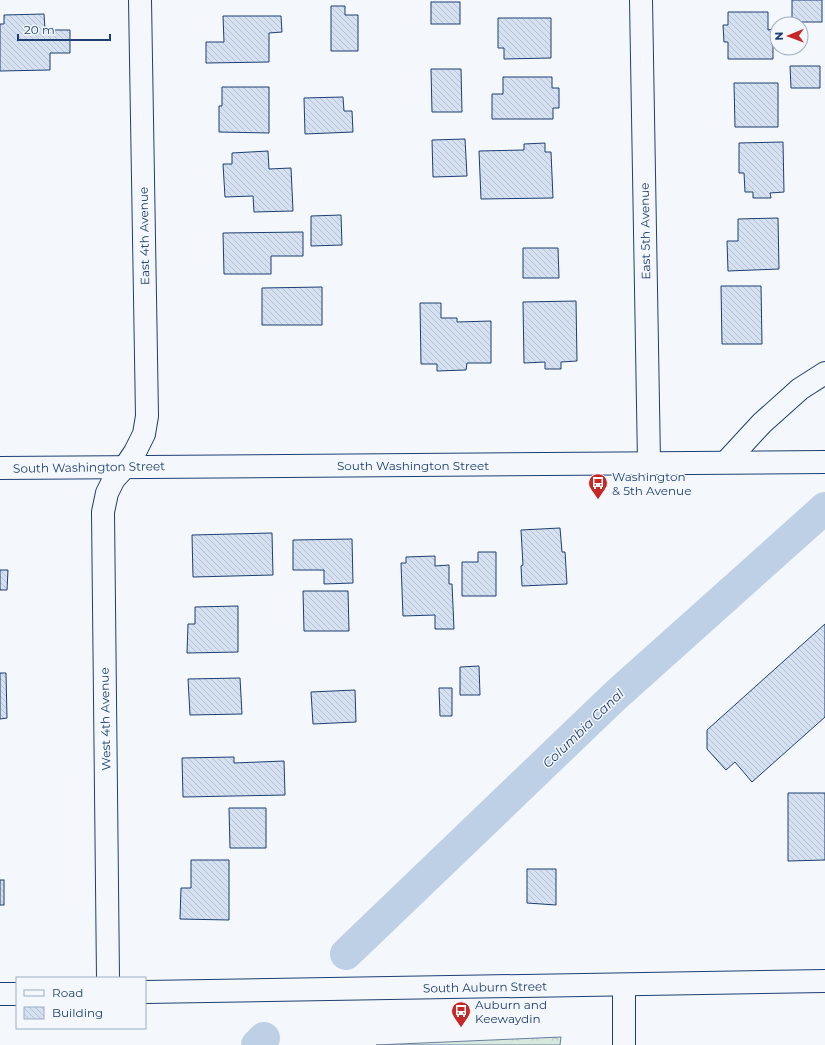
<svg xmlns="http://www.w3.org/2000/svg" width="825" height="1045" font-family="Montserrat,sans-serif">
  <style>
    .park { fill: url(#park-crowns); stroke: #687fa3 }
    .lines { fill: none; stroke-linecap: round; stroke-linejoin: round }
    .canal { stroke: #bed0e5; stroke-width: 32 }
    .building { fill: url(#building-back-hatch); stroke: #1d3f73 }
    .street-casing { stroke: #1d3f73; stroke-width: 24 }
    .secondary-casing { stroke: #1d3f73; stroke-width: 24 }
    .street { stroke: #f4f7fb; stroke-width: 22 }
    .secondary { stroke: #f4f7fb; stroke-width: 22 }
    .labels { text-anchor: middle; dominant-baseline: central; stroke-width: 3; stroke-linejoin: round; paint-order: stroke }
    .street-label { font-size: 12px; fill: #1d3f73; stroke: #f4f7fb }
    .poi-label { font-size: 12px; fill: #1d3f73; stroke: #f4f7fb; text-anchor: start }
    .water-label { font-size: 13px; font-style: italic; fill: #1d3f73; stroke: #f4f7fb }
  </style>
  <defs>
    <pattern id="park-crowns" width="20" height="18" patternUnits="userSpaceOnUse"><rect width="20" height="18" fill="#d7e8df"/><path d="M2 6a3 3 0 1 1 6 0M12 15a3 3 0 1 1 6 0" fill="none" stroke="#b8c8c3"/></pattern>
    <pattern id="building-back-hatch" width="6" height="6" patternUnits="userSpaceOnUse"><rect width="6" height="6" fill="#d5e0f0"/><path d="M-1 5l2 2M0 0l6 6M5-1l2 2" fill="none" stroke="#b6c1d1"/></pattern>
  </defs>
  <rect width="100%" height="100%" fill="#f4f7fb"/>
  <!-- park -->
  <polygon class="park" points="561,1037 560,1045 376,1045"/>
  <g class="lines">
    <!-- canal -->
    <g class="canal">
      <polyline points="346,954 615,696 825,508"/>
      <polyline points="257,1045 264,1038"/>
    </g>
  </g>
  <!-- building -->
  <g class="building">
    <rect x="792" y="0" width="30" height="22"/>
    <rect x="431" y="2" width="29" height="22"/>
    <polygon points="331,6 345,6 345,15 358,15 358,51 331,51"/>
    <polygon points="728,12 768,12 768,30 773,29 773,59 728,59 728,42 724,42 723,25 728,25"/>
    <polygon points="44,14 45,30 70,30 70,53 50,53 50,70 0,71 0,24 4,24 4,15"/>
    <polygon points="223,16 281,16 282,32 269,33 269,62 206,63 206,42 224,42"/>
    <polygon points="498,18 551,18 551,58 504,59 504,48 498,48"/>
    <polygon points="790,66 820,66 820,88 791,88"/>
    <polygon points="431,69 461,69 462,112 432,112"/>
    <polygon points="503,77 552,77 552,88 559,88 559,108 553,108 553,119 492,119 492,94 503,94"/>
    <polygon points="734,83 778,83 778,127 735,127"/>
    <polygon points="222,87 269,87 269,133 219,132 219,106 222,106"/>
    <polygon points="343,97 344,111 352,111 353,132 305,134 304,98"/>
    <polygon points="465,139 467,176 433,177 432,140"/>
    <polygon points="783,142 784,192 770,193 771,198 753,198 753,192 745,192 744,173 739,173 739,143"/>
    <polygon points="545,143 545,152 551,152 553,198 481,199 479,151 524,150 524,144"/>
    <polygon points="268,151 269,169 291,168 293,211 254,212 253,196 225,197 223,164 232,164 232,153"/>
    <polygon points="341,215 342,245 311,246 311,216"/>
    <polygon points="778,218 779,269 728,271 727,241 738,241 738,219"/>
    <polygon points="303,232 303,256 271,256 271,274 224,274 223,233"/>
    <polygon points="523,248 558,248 559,278 523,278"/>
    <polygon points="721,286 761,286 762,344 722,344"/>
    <polygon points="322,287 322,325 262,325 262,288"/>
    <polygon points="576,301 577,361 561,362 561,369 545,369 545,362 524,363 523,302"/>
    <polygon points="420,303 441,303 441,318 457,318 457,322 491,321 491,363 467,363 466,370 437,371 437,364 421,364"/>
    <polygon points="560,528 562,552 565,552 567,584 522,586 521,566 523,565 521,530"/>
    <polygon points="272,533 273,575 193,577 192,535"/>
    <polygon points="352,539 353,583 324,584 324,570 293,570 293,540"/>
    <polygon points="478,552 496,552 496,596 462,596 462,562 478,562"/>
    <polygon points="435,556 435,566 449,565 449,584 452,584 454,629 435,629 435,615 403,616 401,563 406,563 406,557"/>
    <polygon points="0,570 8,570 7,590 0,590"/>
    <polygon points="303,591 348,591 349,631 304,631"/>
    <polygon points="238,606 238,652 187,653 188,624 195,624 195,607"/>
    <polygon points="825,624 825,717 752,782 735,762 726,770 707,749 707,730"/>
    <polygon points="479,666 480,695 460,695 460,667"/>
    <polygon points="0,673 6,673 7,718 0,719"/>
    <polygon points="240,678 242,714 190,715 188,679"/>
    <polygon points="439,688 452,688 452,716 440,716"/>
    <polygon points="355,690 356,722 313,724 311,692"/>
    <polygon points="234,757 234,763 284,761 285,795 183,797 182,758"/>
    <polygon points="788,793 825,793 825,860 788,861"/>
    <polygon points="229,808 266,808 266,848 230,848"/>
    <polygon points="191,860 229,860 229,920 180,919 181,888 191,888"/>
    <polygon points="527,869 556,869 556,905 527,903"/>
    <rect x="0" y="880" width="4" height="25"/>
  </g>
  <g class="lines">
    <defs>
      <g id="street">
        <polyline points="641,0 649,462"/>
        <polyline points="726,462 762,423 800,389 825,373"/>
        <polyline points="108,978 103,512 107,493 114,479 125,467 135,452 144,434 147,416 140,0"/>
        <polyline points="624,1045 624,985"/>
      </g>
      <g id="secondary">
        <polyline points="0,468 825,462"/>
        <polyline points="145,992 825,981"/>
        <polyline points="0,994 17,994"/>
      </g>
    </defs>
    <!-- street casing -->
    <use href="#street" class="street-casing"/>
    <!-- secondary casing -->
    <use href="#secondary" class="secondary-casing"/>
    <!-- street -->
    <use href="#street" class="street"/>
    <!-- secondary -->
    <use href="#secondary" class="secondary"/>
  </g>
  <!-- icons -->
  <defs>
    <symbol id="bus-pin" viewBox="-11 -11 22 30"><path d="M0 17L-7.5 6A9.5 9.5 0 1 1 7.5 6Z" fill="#c62828" stroke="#f4f7fb"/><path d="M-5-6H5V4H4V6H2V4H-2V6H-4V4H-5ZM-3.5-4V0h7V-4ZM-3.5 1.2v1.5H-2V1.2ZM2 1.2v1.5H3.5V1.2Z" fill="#fff"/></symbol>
  </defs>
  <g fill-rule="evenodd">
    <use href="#bus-pin" x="587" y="472" width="22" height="30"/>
    <use href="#bus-pin" x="450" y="1000" width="22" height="30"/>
  </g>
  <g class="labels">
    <!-- street labels -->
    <g class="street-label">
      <text transform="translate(645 231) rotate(-91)">East 5th Avenue</text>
      <text transform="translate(144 236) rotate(-91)">East 4th Avenue</text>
      <text x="413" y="465">South Washington Street</text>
      <text transform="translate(89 467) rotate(-1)">South Washington Street</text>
      <text transform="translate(105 719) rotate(-91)">West 4th Avenue</text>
      <text transform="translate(485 987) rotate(-1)">South Auburn Street</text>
    </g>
    <!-- poi labels -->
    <g class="poi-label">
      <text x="612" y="476">Washington<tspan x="612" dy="14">&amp; 5th Avenue</tspan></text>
      <text x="475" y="1004">Auburn and<tspan x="475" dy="14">Keewaydin</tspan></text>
    </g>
    <!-- water labels -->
    <g class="water-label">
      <text transform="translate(583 728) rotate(-44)">Columbia Canal</text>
    </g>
  </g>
  <!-- legend -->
  <rect x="16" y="977" width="130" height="52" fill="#f4f7fb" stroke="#9eadc5"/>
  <rect x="24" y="990" width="20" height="6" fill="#f4f7fb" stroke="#9eadc5"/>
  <text x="52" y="997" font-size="12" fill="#1d3f73">Road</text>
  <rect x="24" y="1007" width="20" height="12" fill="url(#building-back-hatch)" stroke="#9eadc5"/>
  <text x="52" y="1017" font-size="12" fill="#1d3f73">Building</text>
  <!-- north arrow -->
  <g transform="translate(789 36) rotate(269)"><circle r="19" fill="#f4f7fb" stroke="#9eadc5"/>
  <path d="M0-3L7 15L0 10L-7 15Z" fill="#c62828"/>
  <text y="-6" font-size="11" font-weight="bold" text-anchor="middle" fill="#1d3f73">N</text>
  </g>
  <!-- scale -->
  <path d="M18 34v6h92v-6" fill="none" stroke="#1d3f73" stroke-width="2"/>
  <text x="24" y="34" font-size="12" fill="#1d3f73" stroke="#f4f7fb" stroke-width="3" paint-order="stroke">20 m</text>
</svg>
